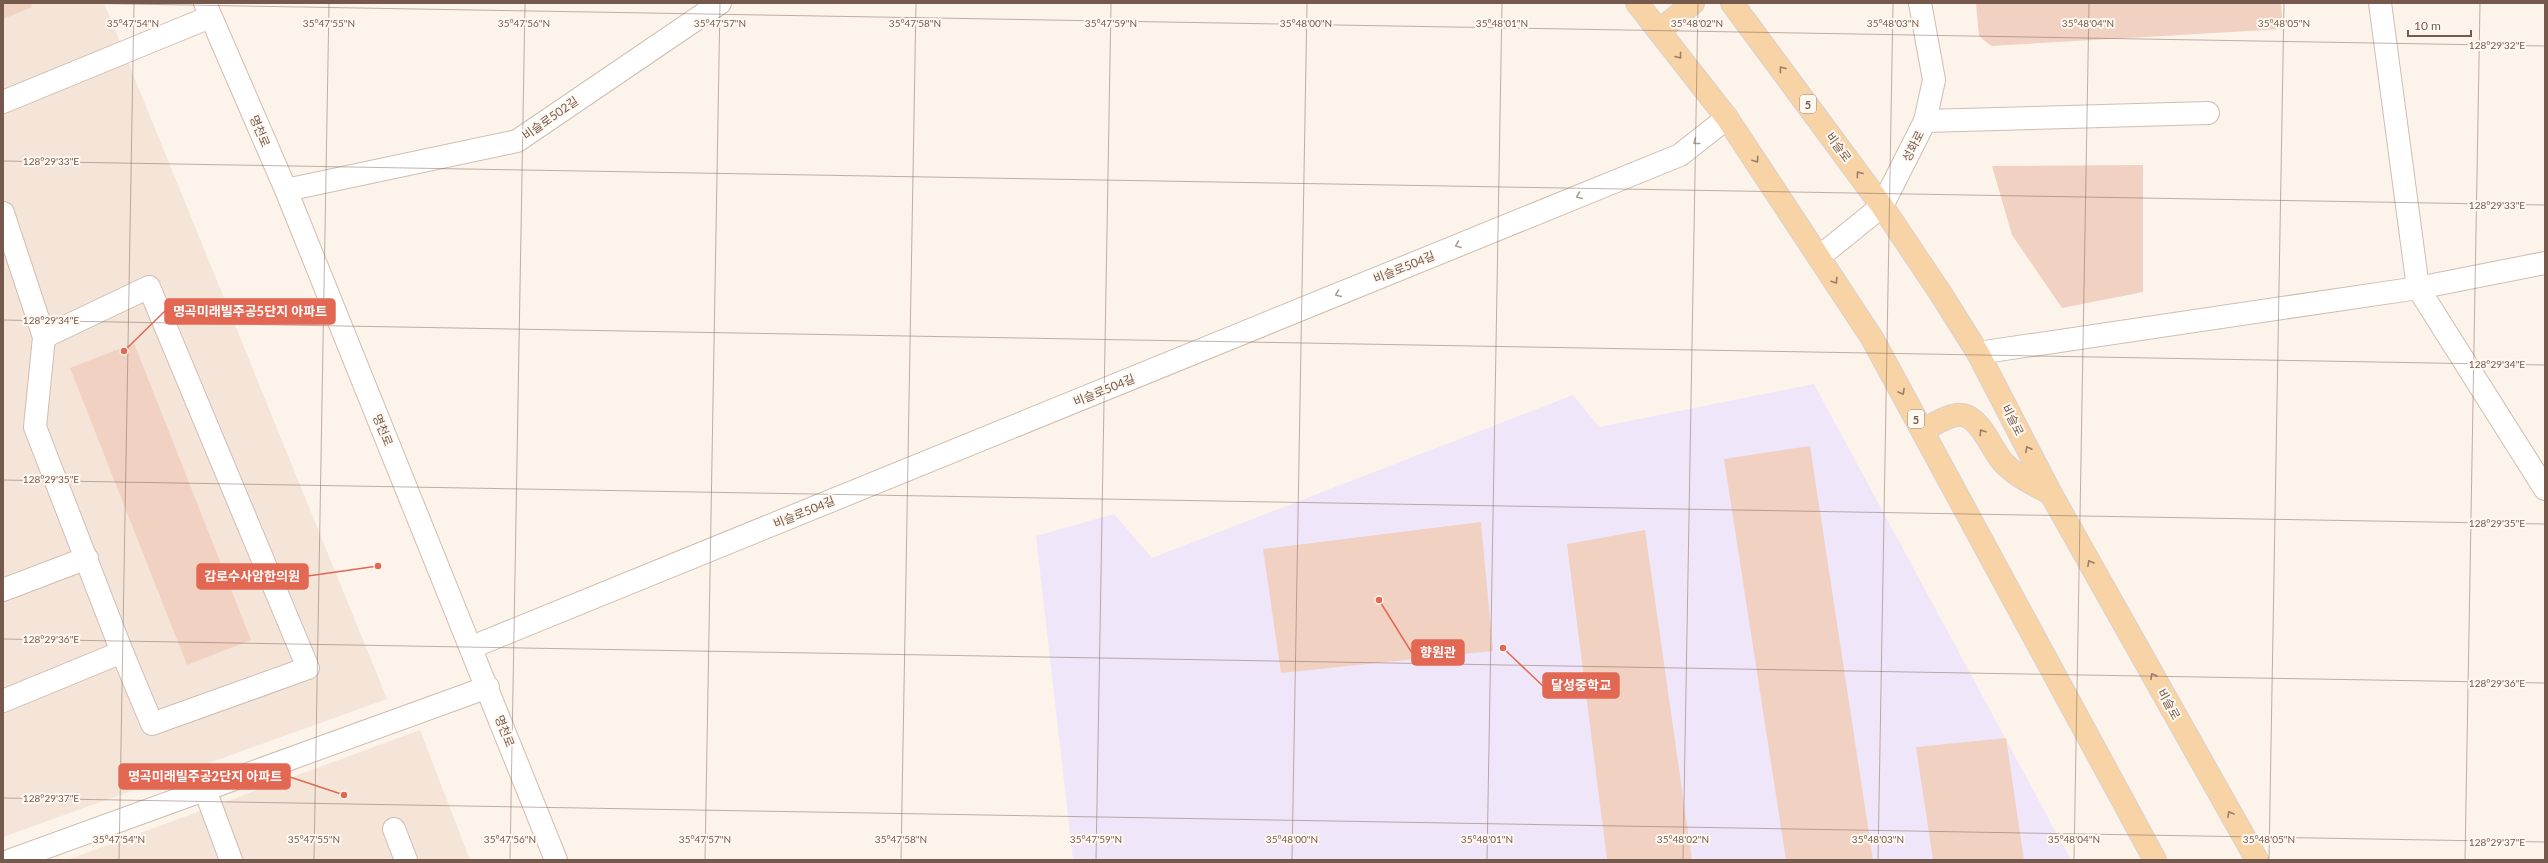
<svg xmlns="http://www.w3.org/2000/svg" width="2548" height="863" font-family="Lato,'Noto Sans KR',sans-serif">
  <style>
    .residential { fill: #f4e5d8 }
    .education { fill: #f0e6f9 }
    .building { fill: #f1d1c2 }
    .lines { fill: none; stroke-linecap: round; stroke-linejoin: round }
    .lane-casing { stroke: #d0bdb1; stroke-width: 24 }
    .street-casing { stroke: #d0bdb1; stroke-width: 24 }
    .secondary-casing { stroke: #d3bcaf; stroke-width: 24 }
    .primary-casing { stroke: #d9d1cd; stroke-width: 24 }
    .lane { stroke: #fff; stroke-width: 22 }
    .street { stroke: #fff; stroke-width: 22 }
    .secondary { stroke: #fff; stroke-width: 22 }
    .primary { stroke: #f8d3a5; stroke-width: 22 }
    .oneway { stroke: #9d7e67 }
    .oneway2 { stroke: #ad9b94 }
    .ticks { fill: none; stroke: #76594d; stroke-width: 1; stroke-opacity: 0.45 }
    .labels { text-anchor: middle; dominant-baseline: central; stroke-width: 4; stroke-linejoin: round; paint-order: stroke }
    .shield { fill: #fef8f0; stroke: #9f897e; stroke-width: 1 }
    .shield-label { font-size: 11px; font-weight: bold; fill: #76594d }
    .street-label { font-size: 12px; fill: #76594d; stroke: #fef8f0 }
    .ticks-label { font-size: 10px; text-anchor: middle; fill: #76594d; stroke: #fef8f0; stroke-width: 4; stroke-linejoin: round; paint-order: stroke }
    .leader { fill: none; stroke: #e26853; stroke-width: 1.5 }
    .callout-dot { fill: #e26853; stroke: #fef8f0; stroke-width: 1.5 }
    .callout { fill: #e26853; stroke: #e26853; stroke-width: 1.5 }
    .callout-label { font-size: 13px; text-anchor: middle; font-weight: bold; fill: #fff }
  </style>
  <rect width="100%" height="100%" fill="#fcf3ea"/>
  <!-- residential -->
  <g class="residential">
    <polygon points="3,3 104,3 387,699 3,837"/>
    <polygon points="420,730 470,860 67,860"/>
  </g>
  <!-- education -->
  <polygon class="education" points="1814,384 2071,860 1073,860 1036,536 1114,514 1152,558 1573,395 1599,427"/>
  <!-- building -->
  <g class="building">
    <polygon points="3,3 30,3 32,7 3,19"/>
    <polygon points="1976,3 2281,3 2283,29 1991,46 1979,36"/>
    <polygon points="2143,165 2143,292 2062,308 2012,235 1992,166"/>
    <polygon points="134,343 251,640 187,665 70,368"/>
    <polygon points="1810,446 1873,860 1786,860 1724,459"/>
    <polygon points="1481,522 1493,651 1281,673 1263,549"/>
    <polygon points="1645,530 1692,860 1607,860 1567,544"/>
    <polygon points="2006,738 2024,860 1933,860 1916,747"/>
  </g>
  <g class="lines">
    <defs>
      <polyline id="lane" points="1925,121 2208,113"/>
      <g id="street">
        <polyline points="2380,3 2418,288 2545,489"/>
        <polyline points="3,102 210,17"/>
        <polyline points="286,190 517,141 720,3"/>
        <polyline points="3,213 44,337 35,427 122,652 152,724 308,668 149,287 44,337"/>
        <polyline points="1978,353 2418,288 2545,263"/>
        <polyline points="3,590 87,558"/>
        <polyline points="472,647 1680,155 1727,118"/>
        <polyline points="3,701 122,652"/>
        <polyline points="205,790 231,860"/>
        <polyline points="394,829 406,860"/>
        <polyline points="11,860 488,687"/>
      </g>
      <g id="secondary">
        <polyline points="205,3 286,190 556,860"/>
        <polyline points="1819,257 1882,206 1925,121 1934,80 1920,3"/>
      </g>
      <g id="primary">
        <polyline points="1637,3 1727,118 1872,338 2155,860"/>
        <polyline points="1732,3 1882,206 1941,294 1978,353 2051,494 2257,860"/>
        <polyline points="1659,31 1693,3"/>
        <path d="M1923,430C1934,425 1950,413 1963,415C1981,419 1991,448 2002,461C2015,476 2034,484 2051,494"/>
      </g>
    </defs>
    <!-- lane casing -->
    <use href="#lane" class="lane-casing"/>
    <!-- street casing -->
    <use href="#street" class="street-casing"/>
    <!-- secondary casing -->
    <use href="#secondary" class="secondary-casing"/>
    <!-- primary casing -->
    <use href="#primary" class="primary-casing"/>
    <!-- lane -->
    <use href="#lane" class="lane"/>
    <!-- street -->
    <use href="#street" class="street"/>
    <!-- secondary -->
    <use href="#secondary" class="secondary"/>
    <!-- primary -->
    <use href="#primary" class="primary"/>
  </g>
  <!-- one-way arrows -->
  <defs><path id="oneway-chevron" d="M-2-3.5L2.5 0L-2 3.5" fill="none" stroke-width="1.6" stroke-linecap="round" stroke-linejoin="round"/></defs>
  <g class="oneway">
    <use href="#oneway-chevron" transform="translate(1679 56) rotate(52)"/>
    <use href="#oneway-chevron" transform="translate(1782 69) rotate(-127)"/>
    <use href="#oneway-chevron" transform="translate(1756 160) rotate(56)"/>
    <use href="#oneway-chevron" transform="translate(1859 174) rotate(-126)"/>
    <use href="#oneway-chevron" transform="translate(1835 281) rotate(57)"/>
    <use href="#oneway-chevron" transform="translate(1902 392) rotate(61)"/>
    <use href="#oneway-chevron" transform="translate(1982 432) rotate(-124)"/>
    <use href="#oneway-chevron" transform="translate(2028 449) rotate(-117)"/>
    <use href="#oneway-chevron" transform="translate(2090 563) rotate(-119)"/>
    <use href="#oneway-chevron" transform="translate(2153 676) rotate(-119)"/>
    <use href="#oneway-chevron" transform="translate(2230 814) rotate(-119)"/>
  </g>
  <g class="oneway2">
    <use href="#oneway-chevron" transform="translate(1696 142) rotate(142)"/>
    <use href="#oneway-chevron" transform="translate(1579 196) rotate(158)"/>
    <use href="#oneway-chevron" transform="translate(1458 245) rotate(158)"/>
    <use href="#oneway-chevron" transform="translate(1338 294) rotate(158)"/>
  </g>
  <!-- ticks -->
  <path class="ticks" d="M71,3L2545,46M3,161L2545,205M3,320L2545,365M3,480L2545,524M3,639L2545,683M3,798L2545,842M119,860L134,3M314,860L329,3M510,860L525,3M705,860L720,3M901,860L916,3M1096,860L1111,3M1292,860L1307,3M1487,860L1502,3M1683,860L1698,3M1878,860L1893,3M2074,860L2089,3M2269,860L2284,3M2465,860L2480,3"/>
  <g class="labels">
    <!-- shield labels -->
    <g class="shield">
      <rect x="1800" y="95" width="16" height="18" rx="3"/>
      <rect x="1908" y="410" width="16" height="18" rx="3"/>
    </g>
    <g class="shield-label">
      <text x="1808" y="104">5</text>
      <text x="1916" y="419">5</text>
    </g>
    <!-- street labels -->
    <g class="street-label">
      <text transform="translate(550 118) rotate(-35)">비슬로502길</text>
      <text transform="translate(260 131) rotate(67)">명천로</text>
      <text transform="translate(1913 146) rotate(-63)">성화로</text>
      <text transform="translate(1839 147) rotate(54)">비슬로</text>
      <text transform="translate(1404 267) rotate(-22)">비슬로504길</text>
      <text transform="translate(1104 390) rotate(-22)">비슬로504길</text>
      <text transform="translate(2013 420) rotate(63)">비슬로</text>
      <text transform="translate(383 430) rotate(68)">명천로</text>
      <text transform="translate(804 512) rotate(-22)">비슬로504길</text>
      <text transform="translate(2169 704) rotate(61)">비슬로</text>
      <text transform="translate(505 731) rotate(69)">명천로</text>
    </g>
  </g>
  <g class="ticks-label">
    <text x="133" y="27">35°47'54"N</text>
    <text x="329" y="27">35°47'55"N</text>
    <text x="524" y="27">35°47'56"N</text>
    <text x="720" y="27">35°47'57"N</text>
    <text x="915" y="27">35°47'58"N</text>
    <text x="1111" y="27">35°47'59"N</text>
    <text x="1306" y="27">35°48'00"N</text>
    <text x="1502" y="27">35°48'01"N</text>
    <text x="1697" y="27">35°48'02"N</text>
    <text x="1893" y="27">35°48'03"N</text>
    <text x="2088" y="27">35°48'04"N</text>
    <text x="2284" y="27">35°48'05"N</text>
    <text x="2497" y="49">128°29'32"E</text>
    <text x="51" y="165">128°29'33"E</text>
    <text x="2497" y="209">128°29'33"E</text>
    <text x="51" y="324">128°29'34"E</text>
    <text x="2497" y="368">128°29'34"E</text>
    <text x="51" y="483">128°29'35"E</text>
    <text x="2497" y="527">128°29'35"E</text>
    <text x="51" y="643">128°29'36"E</text>
    <text x="2497" y="687">128°29'36"E</text>
    <text x="51" y="802">128°29'37"E</text>
    <text x="119" y="843">35°47'54"N</text>
    <text x="314" y="843">35°47'55"N</text>
    <text x="510" y="843">35°47'56"N</text>
    <text x="705" y="843">35°47'57"N</text>
    <text x="901" y="843">35°47'58"N</text>
    <text x="1096" y="843">35°47'59"N</text>
    <text x="1292" y="843">35°48'00"N</text>
    <text x="1487" y="843">35°48'01"N</text>
    <text x="1683" y="843">35°48'02"N</text>
    <text x="1878" y="843">35°48'03"N</text>
    <text x="2074" y="843">35°48'04"N</text>
    <text x="2269" y="843">35°48'05"N</text>
    <text x="2497" y="846">128°29'37"E</text>
  </g>
  <!-- callouts -->
  <path class="leader" d="M124 351L165 311M378 566L308 576M1379 600L1412 653M1503 648L1543 686M344 795L290 777"/>
  <g class="callout-dot">
    <circle cx="124" cy="351" r="4"/>
    <circle cx="378" cy="566" r="4"/>
    <circle cx="1379" cy="600" r="4"/>
    <circle cx="1503" cy="648" r="4"/>
    <circle cx="344" cy="795" r="4"/>
  </g>
  <g class="callout">
    <rect x="165" y="299" width="170" height="25" rx="4"/>
    <rect x="197" y="564" width="111" height="25" rx="4"/>
    <rect x="1412" y="640" width="52" height="25" rx="4"/>
    <rect x="1543" y="673" width="76" height="25" rx="4"/>
    <rect x="119" y="764" width="171" height="25" rx="4"/>
  </g>
  <g class="callout-label">
    <text x="250" y="316">명곡미래빌주공5단지 아파트</text>
    <text x="252" y="581">감로수사암한의원</text>
    <text x="1438" y="657">향원관</text>
    <text x="1581" y="690">달성중학교</text>
    <text x="205" y="781">명곡미래빌주공2단지 아파트</text>
  </g>
  <!-- border -->
  <rect width="2548" height="863" fill="none" stroke="#76594d" stroke-width="8"/>
  <!-- scale -->
  <path d="M2408 30v6h63v-6" fill="none" stroke="#76594d" stroke-width="2"/>
  <text x="2414" y="30" font-size="12" fill="#76594d" stroke="#fef8f0" stroke-width="3" paint-order="stroke">10 m</text>
</svg>
